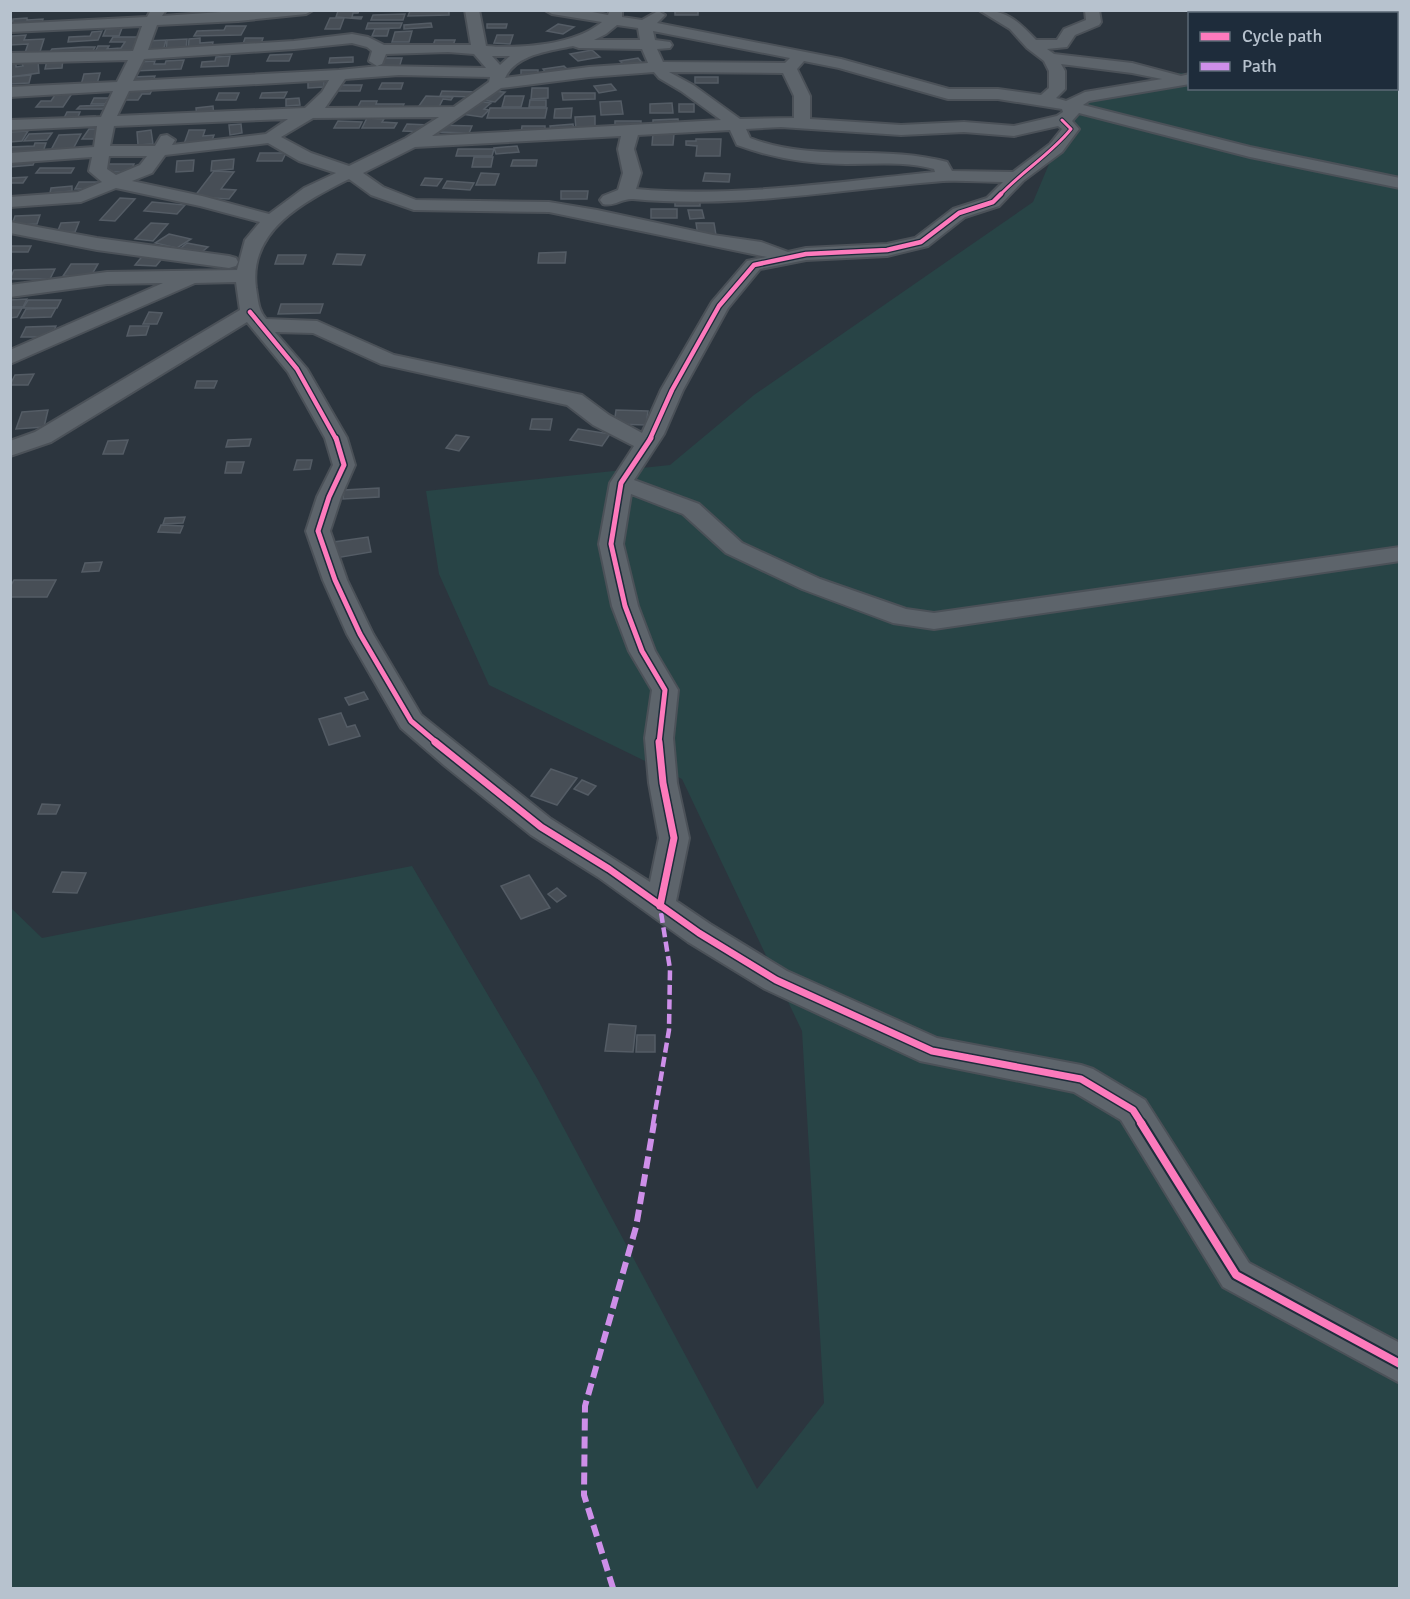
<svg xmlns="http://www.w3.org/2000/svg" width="1410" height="1599" font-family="Signika,sans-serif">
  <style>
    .green { fill: #284446 }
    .building { fill: #474e56; stroke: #545c65; stroke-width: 1.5 }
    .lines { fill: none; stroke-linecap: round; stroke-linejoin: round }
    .minor-casing { stroke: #4b5158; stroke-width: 4 }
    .minor { fill: #5d646b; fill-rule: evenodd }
    .quiet-far2 { stroke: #ce8fe9; stroke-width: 2; stroke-dasharray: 5 2; stroke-linecap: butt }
    .quiet-far1 { stroke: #ce8fe9; stroke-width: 4.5; stroke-dasharray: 10 4.5; stroke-linecap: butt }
    .quiet { stroke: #ce8fe9; stroke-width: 6; stroke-dasharray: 12 6; stroke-linecap: butt }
    .cycleway-far4-casing { stroke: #1e2c3b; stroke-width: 5 }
    .cycleway-far3-casing { stroke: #1e2c3b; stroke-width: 7 }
    .cycleway-far2-casing { stroke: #1e2c3b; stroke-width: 8 }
    .cycleway-far1-casing { stroke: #1e2c3b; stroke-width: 10 }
    .cycleway-casing { stroke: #1e2c3b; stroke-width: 12 }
    .cycleway-far4 { stroke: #fd7abc; stroke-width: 3 }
    .cycleway-far3 { stroke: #fd7abc; stroke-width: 4.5 }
    .cycleway-far2 { stroke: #fd7abc; stroke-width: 5 }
    .cycleway-far1 { stroke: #fd7abc; stroke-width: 7 }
    .cycleway { stroke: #fd7abc; stroke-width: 8 }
  </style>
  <rect width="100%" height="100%" fill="#2c353e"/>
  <!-- green -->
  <polygon class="green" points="1286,11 1399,11 1399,1588 11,1588 10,907 42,938 412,866 538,1080 757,1489 824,1403 802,1031 682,779 489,685 439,574 426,491 670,465 754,395 1033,202 1079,93 1149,89 1162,73 1189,73 1190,88 1396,88 1396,14 1287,14"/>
  <!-- building -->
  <g class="building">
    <polygon points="359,10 358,13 353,13 352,17 362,17 361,19 336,17 338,11"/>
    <polygon points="455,10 449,11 449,15 408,16 410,11"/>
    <polygon points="675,10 698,11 698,15 675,15"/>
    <polygon points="405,14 403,20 371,20 373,15"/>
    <polygon points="27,18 27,20 43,19 42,24 12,27 13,19"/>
    <polygon points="330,18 344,18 340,29 325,29"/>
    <polygon points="368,23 402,23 400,28 366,29"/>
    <polygon points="431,23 432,27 404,29 404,25"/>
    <polygon points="487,24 507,24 506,28 487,28"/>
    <polygon points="558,24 574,27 563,34 547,31"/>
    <polygon points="226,26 246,26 241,35 194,36 197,31 224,30"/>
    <polygon points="122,28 119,36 103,36 106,29"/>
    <polygon points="375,29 389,29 387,36 372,36"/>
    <polygon points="102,31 98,40 68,42 69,37 90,36 92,32"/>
    <polygon points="412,31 409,42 392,42 395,32"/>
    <polygon points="26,35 24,40 44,39 39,55 24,56 28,44 10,45 12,36"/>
    <polygon points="497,35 513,35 510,44 494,43"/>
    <polygon points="113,37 140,37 133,53 94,54 98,46 109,46 107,49 121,48 125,42 110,42"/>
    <polygon points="200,38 200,43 213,42 212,48 188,50 189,39"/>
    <polygon points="245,38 263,38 260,47 242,47"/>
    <polygon points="187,39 186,50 166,52 167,40"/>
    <polygon points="166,40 163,52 141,53 145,41"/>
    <polygon points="435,40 455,40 452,48 432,48"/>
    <polygon points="83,47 95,47 90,56 47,56 52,49"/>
    <polygon points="592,50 600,57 578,61 570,54"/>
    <polygon points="292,54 289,61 267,61 270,55"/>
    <polygon points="230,56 228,66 201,67 202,62 215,61 216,57"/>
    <polygon points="353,57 353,62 329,63 330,58"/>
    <polygon points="385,58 402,58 399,68 382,68"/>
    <polygon points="638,58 645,66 627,68 620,61"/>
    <polygon points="63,59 62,68 45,69 47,60"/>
    <polygon points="184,60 181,69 134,71 138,62 155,61 154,64 165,64 166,61"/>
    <polygon points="38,61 39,73 10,77 10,64 16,64 16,67 23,66 22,63"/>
    <polygon points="564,66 571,73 549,77 543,69"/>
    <rect x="521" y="70" width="17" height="9"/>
    <polygon points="100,73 97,84 81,85 84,74"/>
    <polygon points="31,75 29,83 10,84 10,77"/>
    <polygon points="155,76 152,84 129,85 132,77"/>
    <polygon points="324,77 324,87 308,88 308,78"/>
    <rect x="695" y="77" width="23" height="6"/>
    <polygon points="382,83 403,83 401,89 379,89"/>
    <polygon points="611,84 616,90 599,93 594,86"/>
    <polygon points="341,85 362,85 360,91 339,91"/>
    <polygon points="128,88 153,88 150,94 142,94 138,100 120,100"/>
    <polygon points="532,88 548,88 548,98 531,99"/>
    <polygon points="442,91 478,92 475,97 440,96"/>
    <polygon points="492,91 505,92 495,102 482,100"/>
    <polygon points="57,92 73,92 63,107 36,107 41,101 51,101"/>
    <polygon points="287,92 284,98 260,98 262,93"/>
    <polygon points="219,93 239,93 236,100 216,100"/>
    <polygon points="562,93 595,93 595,99 563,100"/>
    <polygon points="426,96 453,97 451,100 443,99 439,107 443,107 441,111 416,110"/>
    <polygon points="505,96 524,96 521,107 502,107"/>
    <polygon points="94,98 109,98 105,104 91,104"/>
    <polygon points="299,98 300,105 286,106 286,99"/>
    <polygon points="530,100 546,100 546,107 529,107"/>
    <polygon points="361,101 377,101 376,104 404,104 401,110 357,109"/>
    <polygon points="476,101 491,103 484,109 489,110 482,117 461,114"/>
    <polygon points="621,101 623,114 601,115 600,102"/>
    <polygon points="672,103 673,113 650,113 650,104"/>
    <rect x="679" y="104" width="15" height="8"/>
    <polygon points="110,105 108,109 77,109 80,106"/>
    <polygon points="213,106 214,116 197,118 196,108"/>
    <polygon points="490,108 547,108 545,118 487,118"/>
    <polygon points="572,108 571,118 554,118 555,109"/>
    <polygon points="67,112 80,112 78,117 95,116 93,121 62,122"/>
    <polygon points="595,116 595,129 576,130 575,117"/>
    <polygon points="367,118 384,119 382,122 397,123 394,128 362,128"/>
    <polygon points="678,119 679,127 653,127 653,120"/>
    <polygon points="338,121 362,122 359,128 334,128"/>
    <rect x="615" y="121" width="26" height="7"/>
    <polygon points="241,124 242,133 230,135 229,125"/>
    <polygon points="407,124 429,125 426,132 403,131"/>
    <polygon points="573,124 574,131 551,132 550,126"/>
    <polygon points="437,125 472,126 469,133 434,132"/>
    <polygon points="522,126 545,126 545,133 521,134"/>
    <polygon points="89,129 104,129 98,139 82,139"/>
    <polygon points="151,130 153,144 138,145 137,132"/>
    <polygon points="189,130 205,130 203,136 214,135 211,143 184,144"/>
    <polygon points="28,131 22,141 10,142 10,132"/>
    <polygon points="52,133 47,140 24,141 29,134"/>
    <polygon points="653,133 674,134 673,145 652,145"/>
    <polygon points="81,134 73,149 51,150 59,135"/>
    <polygon points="696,139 721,139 720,156 696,156 697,146 686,145 686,141 696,141"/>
    <polygon points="35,143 46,143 43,152 10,154 10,147 34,146"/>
    <polygon points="517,146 519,152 496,154 494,148"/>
    <polygon points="458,149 494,149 492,156 456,156"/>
    <polygon points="260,153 286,153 282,161 257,161"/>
    <polygon points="474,157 493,157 491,167 472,167"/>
    <polygon points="36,158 33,165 10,167 10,162"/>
    <polygon points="234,159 233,169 211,171 212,161"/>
    <polygon points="194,160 193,171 176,172 177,161"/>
    <polygon points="513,160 537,160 536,166 511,166"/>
    <polygon points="108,164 134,164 130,172 104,172"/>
    <polygon points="40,168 74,168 71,173 36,173"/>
    <polygon points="214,171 234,172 221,189 236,190 229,199 194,197"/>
    <polygon points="481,173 499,174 495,185 476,185"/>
    <polygon points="705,173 730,174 729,182 703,181"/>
    <polygon points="27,177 23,183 10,183 10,178"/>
    <polygon points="425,178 442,179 437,186 421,185"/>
    <polygon points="447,181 474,183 470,190 443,188"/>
    <polygon points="79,182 98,182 94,189 75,189"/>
    <polygon points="72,186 72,191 50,193 51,188"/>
    <polygon points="561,191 588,191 587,199 561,199"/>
    <polygon points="120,198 135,199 115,221 100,220"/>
    <rect x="675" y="201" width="25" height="5"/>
    <polygon points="152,202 185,205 177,214 144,211"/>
    <rect x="651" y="209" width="26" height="9"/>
    <polygon points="688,210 702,210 704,218 690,219"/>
    <polygon points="40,215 37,224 12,225 15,216"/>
    <polygon points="79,222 75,232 57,233 61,223"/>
    <polygon points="151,223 168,224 153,241 135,239"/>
    <polygon points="696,223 714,223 716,235 698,236"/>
    <polygon points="169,234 191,239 177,248 155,243"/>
    <polygon points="187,243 208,247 198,255 176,252"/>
    <polygon points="10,246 31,246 28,252 10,252"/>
    <polygon points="566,252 565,263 538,263 539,253"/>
    <polygon points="145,253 166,254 156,266 135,265"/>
    <polygon points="337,254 365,255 361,265 333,264"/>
    <polygon points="278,255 306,255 303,264 275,264"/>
    <polygon points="71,264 98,264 91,276 63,276"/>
    <polygon points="55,269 50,279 10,279 14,270"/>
    <polygon points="27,299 23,307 10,307 10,300"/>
    <polygon points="28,300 61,300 57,308 23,308"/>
    <polygon points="281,304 323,304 320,313 278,314"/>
    <polygon points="10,308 22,308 17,317 10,318"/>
    <polygon points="56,308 51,317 21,318 26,309"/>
    <polygon points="149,312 162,313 157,324 143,324"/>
    <polygon points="56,326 51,337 21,337 26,327"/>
    <polygon points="130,326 149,326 146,335 127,336"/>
    <polygon points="34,374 28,385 10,385 15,375"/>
    <polygon points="197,381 217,381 214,388 195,388"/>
    <polygon points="48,410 44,427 16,429 22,412"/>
    <polygon points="616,410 648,411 646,425 614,424"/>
    <polygon points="532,419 552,419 550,430 530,429"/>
    <polygon points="578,429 610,434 602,446 570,440"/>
    <polygon points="456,435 469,437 459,451 446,448"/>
    <polygon points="251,439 249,446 226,447 228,440"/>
    <polygon points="128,440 123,454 103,454 108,441"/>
    <polygon points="297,460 312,460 310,469 294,470"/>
    <polygon points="227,462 244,462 241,473 225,473"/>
    <polygon points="379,488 379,497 343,499 344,490"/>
    <polygon points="185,517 183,523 163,524 165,518"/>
    <polygon points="161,525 183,526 180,533 158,532"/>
    <polygon points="368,537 371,552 336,558 334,542"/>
    <polygon points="102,562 99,571 82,572 85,563"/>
    <polygon points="14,580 56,580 47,597 10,597 10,587"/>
    <polygon points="364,692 368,699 349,705 345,698"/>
    <polygon points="341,713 347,727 355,725 360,736 329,745 319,719"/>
    <polygon points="551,769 577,778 557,805 531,796"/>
    <polygon points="582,780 596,786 588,795 574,789"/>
    <polygon points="42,804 60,805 56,814 38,814"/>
    <polygon points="62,872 86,873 77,893 53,892"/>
    <polygon points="529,875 550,908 521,919 501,886"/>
    <polygon points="557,888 566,896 557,902 548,894"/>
    <polygon points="609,1024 636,1026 633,1052 605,1051"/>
    <polygon points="637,1035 655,1035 655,1052 636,1052"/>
  </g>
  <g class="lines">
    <defs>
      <g id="minor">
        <path d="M151,10H166L162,16L251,10H313L306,14L238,21L157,25L148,50L294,41L352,34L368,37L384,45H471L465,10H479L486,46C520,49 575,45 602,22L552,14L545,10H582L608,15L610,10H622V17L642,20L658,11L665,15L657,23L841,59L949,89H998L1041,95L1049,88V71L1044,61L1027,48L1010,29L979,10C1007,10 1018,21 1036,40H1057L1064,29L1086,20L1085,10H1099L1101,22L1099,25L1075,35L1067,47L1047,49L1054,54L1132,63L1181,76L1190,74V84L1089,101L1083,105L1250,147L1400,178V188L1250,157L1079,113L1072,121L1079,129L1062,152L1023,181L999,206L965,217L928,246L887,256L806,260L760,269L728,308L683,390L664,434L634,480L699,504L742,543L820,579L906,609L934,613L1400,547V561L934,629L893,623L802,589L726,553L683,514L631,494L623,544L638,606L655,651L678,690L673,738L677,783L689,838L676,901L710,924L787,971L937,1038L1081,1065L1093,1069L1145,1100L1249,1263L1400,1343V1383L1223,1287L1121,1120L1074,1092L920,1061L765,989L688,942L598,877L531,835L445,766L401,728L347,634L323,580L306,531L317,497L333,465L325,438L288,372L247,322L51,442L10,456V441L35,432L240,310L236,282L195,283L10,364V350L163,283L107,284L10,297V285L107,272L237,270L245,240L260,222L200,206L116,188L81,202L10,207V197L78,192L102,182L89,171L92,157L10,163V153L94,147L97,126L10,130V120L101,117L113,91L10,97V87L117,82L128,60L10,63V53L133,51L142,26L10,32V24L147,17ZM617,25L638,28L640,40H594L606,34ZM653,31L790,58L785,63L663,62L657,49L670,48L672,45L670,42L655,40ZM352,43L367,47L372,51L369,61L377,66L382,64L386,54L448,52L474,54L486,68L379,66L339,70L133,81L144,59L294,49ZM573,46L579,48L642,49L648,63L589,67L505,78C516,54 550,51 573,46ZM492,56H510L500,65ZM804,61L839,68L948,99H998L1062,109L1063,112L1057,116L1014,126L964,122L901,125L810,119V96L797,69ZM1061,64L1132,73L1162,79L1085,92L1066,101L1056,98L1065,89V71ZM654,72L659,78L681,91L721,120L432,136L501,88L589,77ZM669,72L783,73L794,96V118L740,119L693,85ZM399,75L490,77L489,82L454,107L325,108L345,79ZM329,80L322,92L305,108L117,116L129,91ZM439,117L406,138L349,166L311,153L281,137L313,118ZM288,119L266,134L172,145L175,140L167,135L161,136L155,146H110L114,126ZM1058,126L1062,129L1050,144L1013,172L952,171L947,162C882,144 814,163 750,138L746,129L781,127L901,135L964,132L1014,136ZM730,130L737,145C772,158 809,164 846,164C876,164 905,161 934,169L935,172C836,182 735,198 636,189L641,173L634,149L638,135ZM621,136L618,149L623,173L618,190L603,196L600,200L603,204C614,207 622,198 633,199C738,209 840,189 943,181C963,180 983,182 1003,182L987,198L953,209L915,238L887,244L806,248L788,252L761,242L713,235L597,210L549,202L416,200L383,187L363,173L415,147ZM268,143L299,161L336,173L304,188L269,214L202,196L132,181L152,173L165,155ZM109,156H147L140,165L116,175L107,169ZM349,179L371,195L414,210L549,212L767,257L747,261L712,302L661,390L642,433L609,415L582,395L394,355L317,321L266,319C258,310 258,300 256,288C248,230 305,201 349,179ZM275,332L313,333L381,364L567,405L593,425L634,446L610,483L599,544L612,606L629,651L652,690L645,738L649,783L659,838L650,882L551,819L421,715L373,634L347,580L330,531L341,497L355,465L347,438L307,369Z"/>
        <polygon points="1293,10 1307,10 1309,14 1295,14"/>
        <polygon points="10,222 97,238 229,256 236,258 238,262 236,266 229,268 97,250 10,233"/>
      </g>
    </defs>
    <!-- minor casing -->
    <use href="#minor" class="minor-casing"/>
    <!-- minor -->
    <use href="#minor" class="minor"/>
    <!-- quiet-far2 -->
    <polyline class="quiet-far2" points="1396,72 1400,73"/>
    <!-- quiet-far1 -->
    <polyline class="quiet-far1" points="653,1124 669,1030 670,969 660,906"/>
    <!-- quiet -->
    <polyline class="quiet" points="613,1588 584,1495 585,1406 636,1227 654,1123"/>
    <defs>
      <path id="cycleway-far4" d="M999,196C1022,171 1050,155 1071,129L1062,120"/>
      <g id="cycleway-far3">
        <polyline points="250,312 297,369 336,439"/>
        <polyline points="650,439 672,390 719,306 754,265 806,254 887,250 921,242 959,213 993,202 1001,194"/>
      </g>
      <g id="cycleway-far2">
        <polyline points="336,438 344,465 329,497 318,531 335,580 360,634 411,721 437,743"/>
        <polyline points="651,438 621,483 611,544 625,606 642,651 665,690 659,743"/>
      </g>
      <g id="cycleway-far1">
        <polyline points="435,742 541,827 609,869 699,933 776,980 932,1051 1081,1079 1133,1110 1142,1124"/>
        <polyline points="659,742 663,783 674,838 660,906"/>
      </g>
      <polyline id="cycleway" points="1141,1123 1236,1275 1400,1364"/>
    </defs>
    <!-- cycleway-far4 casing -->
    <use href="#cycleway-far4" class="cycleway-far4-casing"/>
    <!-- cycleway-far3 casing -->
    <use href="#cycleway-far3" class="cycleway-far3-casing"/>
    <!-- cycleway-far2 casing -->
    <use href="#cycleway-far2" class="cycleway-far2-casing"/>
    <!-- cycleway-far1 casing -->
    <use href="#cycleway-far1" class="cycleway-far1-casing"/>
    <!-- cycleway casing -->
    <use href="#cycleway" class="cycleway-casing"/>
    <!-- cycleway-far4 -->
    <use href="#cycleway-far4" class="cycleway-far4"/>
    <!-- cycleway-far3 -->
    <use href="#cycleway-far3" class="cycleway-far3"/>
    <!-- cycleway-far2 -->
    <use href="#cycleway-far2" class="cycleway-far2"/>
    <!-- cycleway-far1 -->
    <use href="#cycleway-far1" class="cycleway-far1"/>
    <!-- cycleway -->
    <use href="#cycleway" class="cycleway"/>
  </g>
  <!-- border -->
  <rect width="1410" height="1599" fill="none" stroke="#b7c2ce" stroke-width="24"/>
  <!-- legend -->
  <rect x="1188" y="12" width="210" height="78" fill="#1e2c3b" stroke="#5b6876" stroke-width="1.5"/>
  <rect x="1200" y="32" width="30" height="9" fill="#fd7abc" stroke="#5b6876" stroke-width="1.5"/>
  <text x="1242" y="42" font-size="18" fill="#b7c2ce">Cycle path</text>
  <rect x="1200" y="62" width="30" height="9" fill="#ce8fe9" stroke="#5b6876" stroke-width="1.5"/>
  <text x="1242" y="72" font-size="18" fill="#b7c2ce">Path</text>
</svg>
